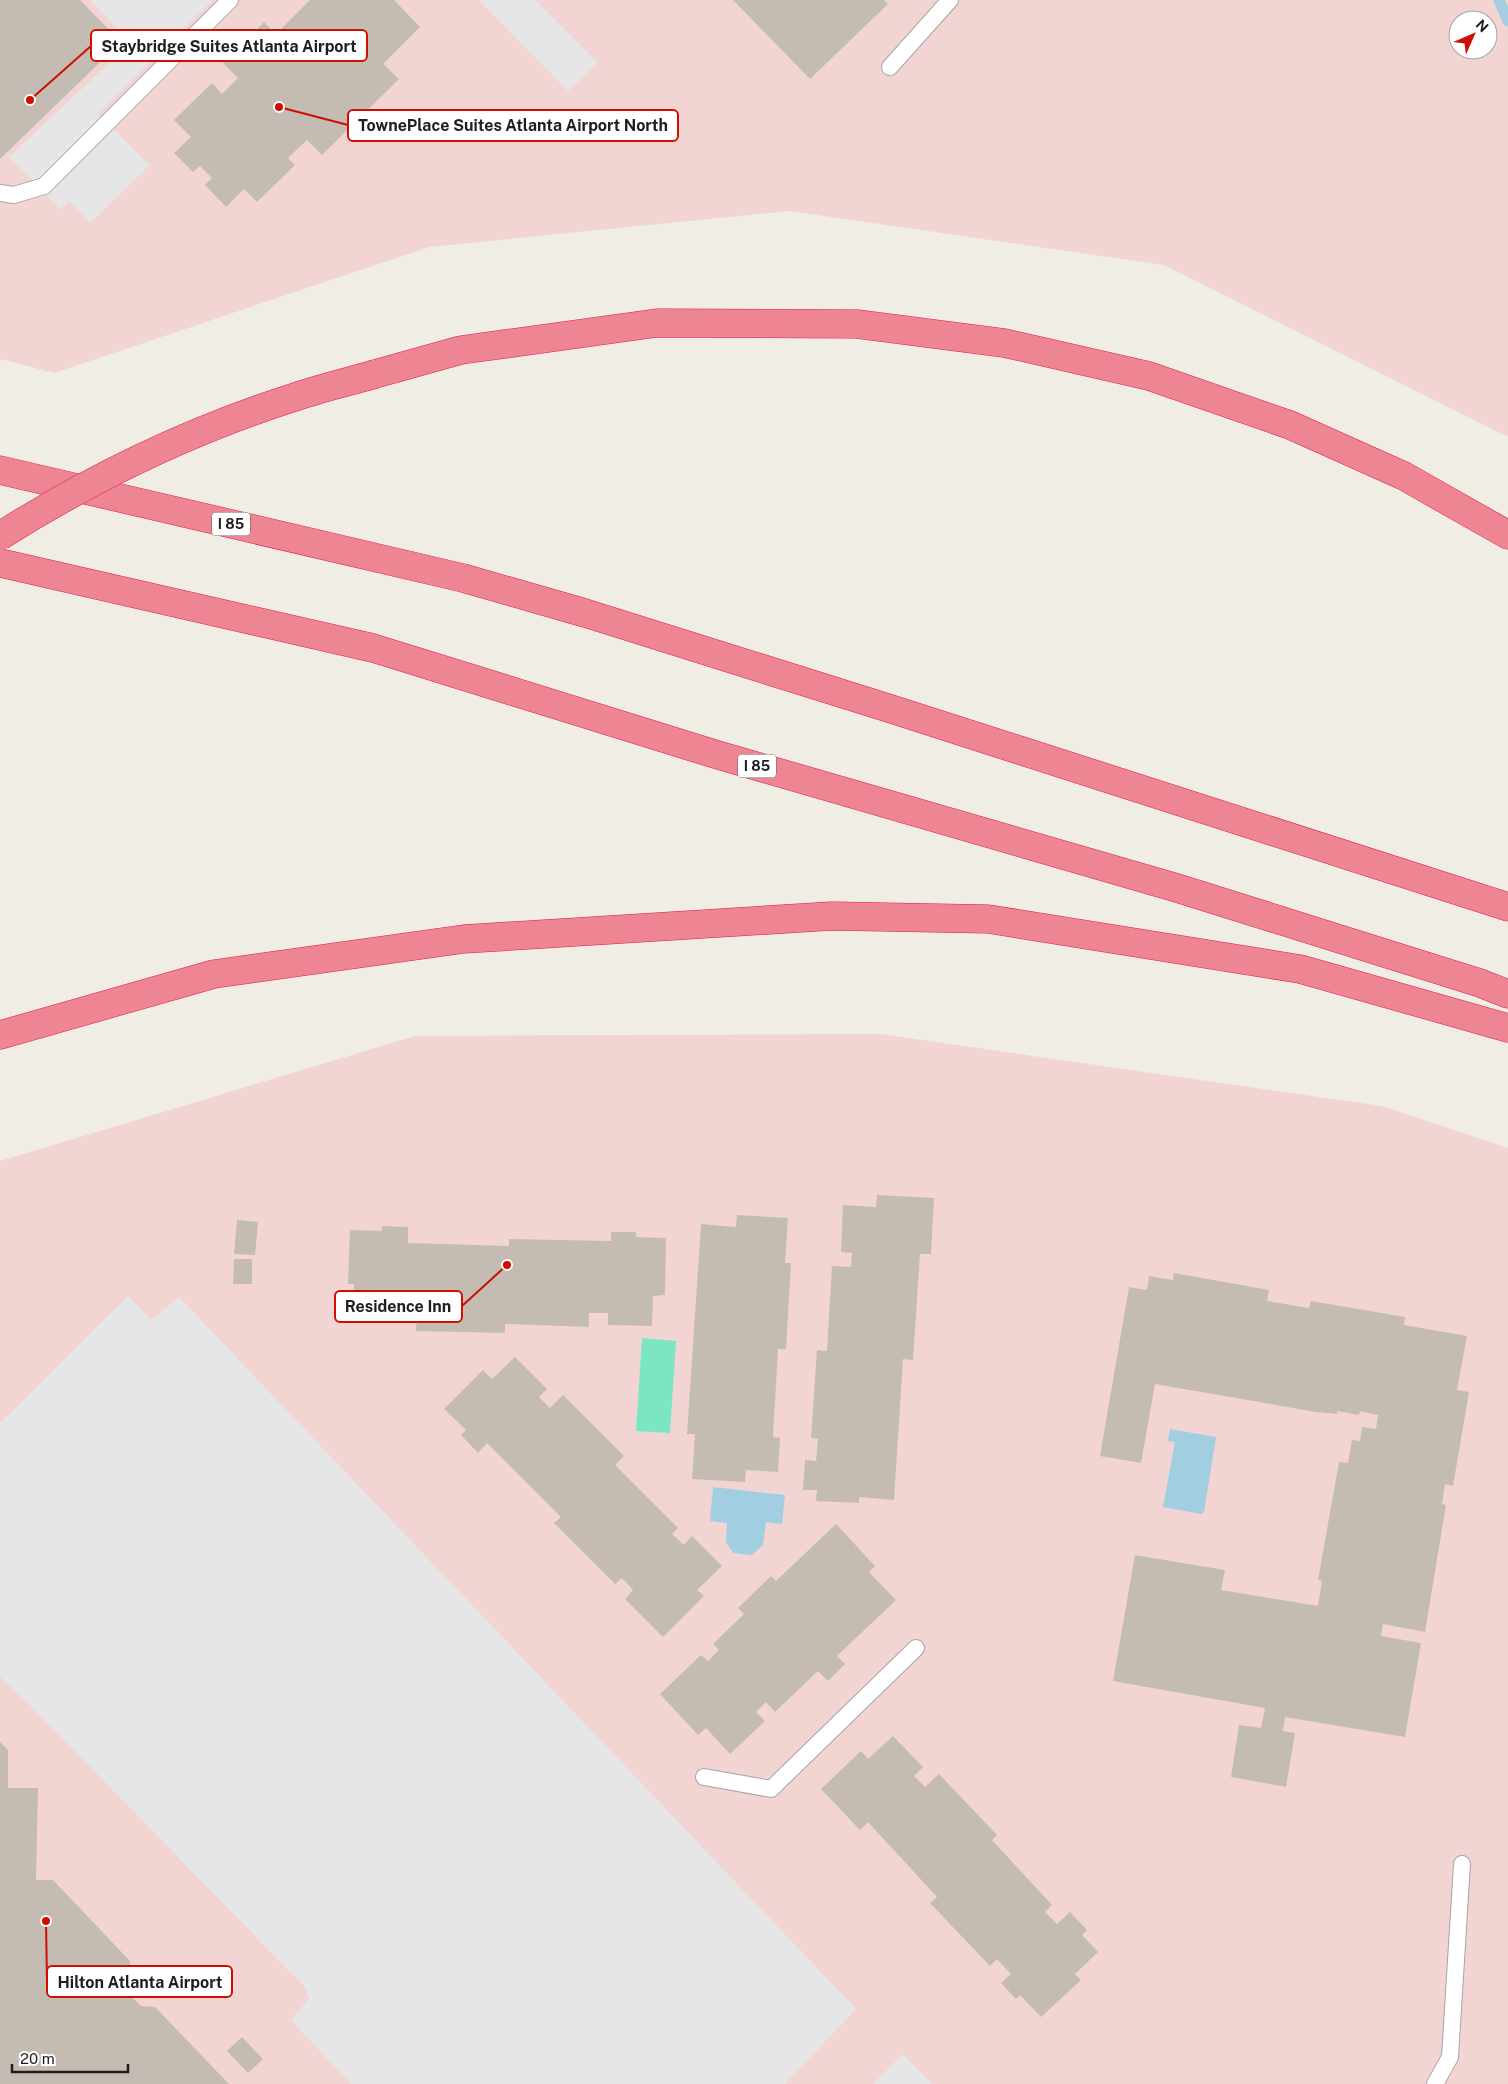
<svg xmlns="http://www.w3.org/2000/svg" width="1508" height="2084" font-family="'Public Sans',sans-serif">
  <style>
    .commercial { fill: #f2d5d2; fill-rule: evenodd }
    .pitch { fill: #7ce5c4 }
    .parking { fill: #e6e6e6 }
    .water { fill: #a1cee1 }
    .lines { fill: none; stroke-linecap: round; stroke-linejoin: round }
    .stream { stroke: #a1cee1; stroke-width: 11 }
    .building { fill: #c4bcb3 }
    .lane-casing { stroke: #a5a5a5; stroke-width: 18 }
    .highway-casing { stroke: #e71750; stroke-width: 29 }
    .lane { stroke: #fff; stroke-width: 16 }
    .highway { stroke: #ed8692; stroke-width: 28 }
    .highway-bridge-casing { stroke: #e71750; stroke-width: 29; stroke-linecap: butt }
    .highway-bridge { stroke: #ed8692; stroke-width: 28 }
    .labels { text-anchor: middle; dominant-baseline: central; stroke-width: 4; stroke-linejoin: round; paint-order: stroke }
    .shield { fill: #fff; stroke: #626262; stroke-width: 1 }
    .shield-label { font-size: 14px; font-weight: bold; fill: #1e1e1e }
    .leader { fill: none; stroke: #cd0e00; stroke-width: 2 }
    .callout-dot { fill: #cd0e00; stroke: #fff; stroke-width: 2 }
    .callout { fill: #fff; stroke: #cd0e00; stroke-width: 2 }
    .callout-label { font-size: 16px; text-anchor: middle; font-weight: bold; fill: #1e1e1e }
  </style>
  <rect width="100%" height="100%" fill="#f0ede4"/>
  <!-- commercial -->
  <g class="commercial">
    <path d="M0,0H1508V437L1164,265L789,211L429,247L54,373L0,359ZM1458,20H1488V50H1458Z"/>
    <polygon points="881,1034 1382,1106 1508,1148 1508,2084 0,2084 0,1161 415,1036"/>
  </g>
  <!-- pitch -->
  <polygon class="pitch" points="642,1338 676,1341 670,1433 636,1431"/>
  <!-- parking -->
  <g class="parking">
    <polygon points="90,0 213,0 98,114 150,165 90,223 69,201 61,210 9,157 131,43"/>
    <polygon points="479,0 535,0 598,63 568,91"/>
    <polygon points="128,1296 151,1320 179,1297 856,2009 785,2084 351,2084 291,2020 309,1999 304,1985 289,1971 26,1701 0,1677 0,1423"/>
    <polygon points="903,2054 932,2084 873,2084"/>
  </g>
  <!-- water -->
  <g class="water">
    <polygon points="1170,1429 1216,1437 1204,1512 1201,1514 1163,1507 1175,1442 1168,1441"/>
    <polygon points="713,1487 785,1495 782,1524 766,1522 763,1545 752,1555 733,1553 726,1542 727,1523 710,1521"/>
  </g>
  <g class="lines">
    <!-- stream -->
    <polyline class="stream" points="1499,0 1508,21"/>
  </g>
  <!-- building -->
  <g class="building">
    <polygon points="0,0 80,0 121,42 0,159"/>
    <polygon points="310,0 394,0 420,27 383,64 399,79 322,155 307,140 288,158 295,165 257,202 244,189 226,207 205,185 212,178 200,166 193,172 174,153 191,137 174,120 212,83 222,94 238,78 223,63 264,22 276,34"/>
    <polygon points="733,0 884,0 888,4 810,79"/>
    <polygon points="877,1195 934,1198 931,1254 920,1254 913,1360 903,1359 894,1500 859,1497 859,1503 816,1501 817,1490 803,1490 805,1460 816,1461 818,1439 811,1438 817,1350 827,1351 832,1266 851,1267 852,1253 841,1252 843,1205 876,1207"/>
    <polygon points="737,1215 788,1218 785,1263 791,1263 786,1349 778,1349 773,1437 780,1438 778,1472 746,1470 745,1482 692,1479 695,1434 687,1434 701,1224 736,1227"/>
    <polygon points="237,1220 258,1222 255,1255 234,1254"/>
    <polygon points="382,1226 408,1227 408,1243 509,1246 509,1239 611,1241 611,1232 636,1232 636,1237 666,1238 665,1295 653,1296 652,1326 608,1325 608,1313 589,1313 589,1327 505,1324 505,1333 416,1331 417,1311 402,1311 401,1319 353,1317 354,1284 348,1284 350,1230 382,1231"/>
    <polygon points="234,1259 252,1259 252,1284 233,1284"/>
    <polygon points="1174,1273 1269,1290 1267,1301 1309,1308 1311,1301 1405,1317 1404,1325 1467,1336 1457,1390 1469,1392 1453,1486 1445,1484 1442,1504 1446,1505 1425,1632 1383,1624 1381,1636 1421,1643 1405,1737 1285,1717 1283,1731 1295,1733 1286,1787 1231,1777 1239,1725 1261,1728 1265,1708 1113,1681 1135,1555 1225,1570 1221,1590 1318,1606 1322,1581 1318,1580 1339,1462 1348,1463 1352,1440 1360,1441 1362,1427 1376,1429 1378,1415 1360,1411 1359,1415 1337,1411 1337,1414 1316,1412 1155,1384 1141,1463 1100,1456 1129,1287 1147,1290 1149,1276 1173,1280"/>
    <polygon points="515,1357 547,1389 539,1397 550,1408 563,1395 624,1456 615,1465 678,1528 672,1534 684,1545 692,1536 722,1566 697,1590 704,1596 663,1637 625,1599 633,1590 622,1578 615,1584 554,1523 561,1517 487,1443 478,1453 461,1435 466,1430 444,1409 483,1370 492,1379"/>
    <polygon points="836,1524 875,1566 869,1572 896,1600 837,1656 845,1664 828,1681 818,1671 775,1712 766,1702 756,1712 765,1721 730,1754 706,1728 698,1735 660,1694 701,1655 708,1661 719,1650 713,1644 744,1614 738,1608 771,1576 776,1581"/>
    <polygon points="893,1736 923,1767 914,1776 925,1787 939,1774 997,1835 992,1840 1052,1905 1045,1912 1057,1924 1070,1912 1087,1930 1082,1935 1098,1952 1075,1974 1081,1980 1041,2017 1020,1995 1016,1999 1001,1983 1011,1974 997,1959 990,1966 930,1903 937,1897 868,1822 860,1830 821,1789 861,1751 868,1759"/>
    <polygon points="0,1742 8,1750 8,1788 38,1788 36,1880 53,1880 130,1961 130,1995 141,2006 155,2007 229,2084 0,2084"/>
    <polygon points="242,2037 263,2059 248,2073 227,2051"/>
  </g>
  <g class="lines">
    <defs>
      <g id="lane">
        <polyline points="890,67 950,0"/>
        <polyline points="0,193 14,195 44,186 230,0"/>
        <polyline points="704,1777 771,1789 916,1648"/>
        <polyline points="1435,2084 1450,2057 1462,1864"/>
      </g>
      <g id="highway">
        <polyline points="375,374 461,350 657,323 857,324 1004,343 1149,376 1290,425 1404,476 1508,535"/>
        <polyline points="0,470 463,578 585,613 885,707 1508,907"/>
        <polyline points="0,563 373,648 718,755 1177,888 1480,983 1508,994"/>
        <polyline points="0,1035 214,974 464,939 832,916 988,919 1300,969 1508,1028"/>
      </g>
    </defs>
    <!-- lane casing -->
    <use href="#lane" class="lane-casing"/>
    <!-- highway casing -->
    <use href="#highway" class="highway-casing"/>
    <!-- lane -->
    <use href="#lane" class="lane"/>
    <!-- highway -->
    <use href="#highway" class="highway"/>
    <defs>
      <path id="highway-bridge" d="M0,536C92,478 191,430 295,397C321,388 348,382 375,374"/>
    </defs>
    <!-- highway-bridge casing -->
    <use href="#highway-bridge" class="highway-bridge-casing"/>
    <!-- highway-bridge -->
    <use href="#highway-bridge" class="highway-bridge"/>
  </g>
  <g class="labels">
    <!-- shield labels -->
    <g class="shield">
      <rect x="212" y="512.5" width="38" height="23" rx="4"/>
      <rect x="738" y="754.5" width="38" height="23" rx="4"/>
    </g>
    <g class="shield-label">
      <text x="231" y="524">I 85</text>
      <text x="757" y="766">I 85</text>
    </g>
  </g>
  <!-- callouts -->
  <path class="leader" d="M30 100L91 46M279 107L348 125M507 1265L462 1306M46 1921L47 1982"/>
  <g class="callout-dot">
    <circle cx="30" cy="100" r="5"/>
    <circle cx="279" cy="107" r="5"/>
    <circle cx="507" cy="1265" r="5"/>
    <circle cx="46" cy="1921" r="5"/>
  </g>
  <g class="callout">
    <rect x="91" y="30" width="276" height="31" rx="5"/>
    <rect x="348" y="110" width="330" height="31" rx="5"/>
    <rect x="335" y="1291" width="127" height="31" rx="5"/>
    <rect x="47" y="1966" width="185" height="31" rx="5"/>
  </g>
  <g class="callout-label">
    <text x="229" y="52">Staybridge Suites Atlanta Airport</text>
    <text x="513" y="131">TownePlace Suites Atlanta Airport North</text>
    <text x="398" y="1312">Residence Inn</text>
    <text x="140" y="1988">Hilton Atlanta Airport</text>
  </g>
  <!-- north arrow -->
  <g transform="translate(1473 35) rotate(45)"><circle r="24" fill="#ffffff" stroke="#a5a5a5"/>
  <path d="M0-4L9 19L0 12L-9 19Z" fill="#cd0e00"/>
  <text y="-8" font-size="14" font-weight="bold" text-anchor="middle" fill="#1e1e1e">N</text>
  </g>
  <!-- scale -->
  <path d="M12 2064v8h116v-8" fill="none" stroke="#1e1e1e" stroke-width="2.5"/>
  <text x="20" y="2064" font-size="15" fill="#1e1e1e" stroke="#ffffff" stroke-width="4" paint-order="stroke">20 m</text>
</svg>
